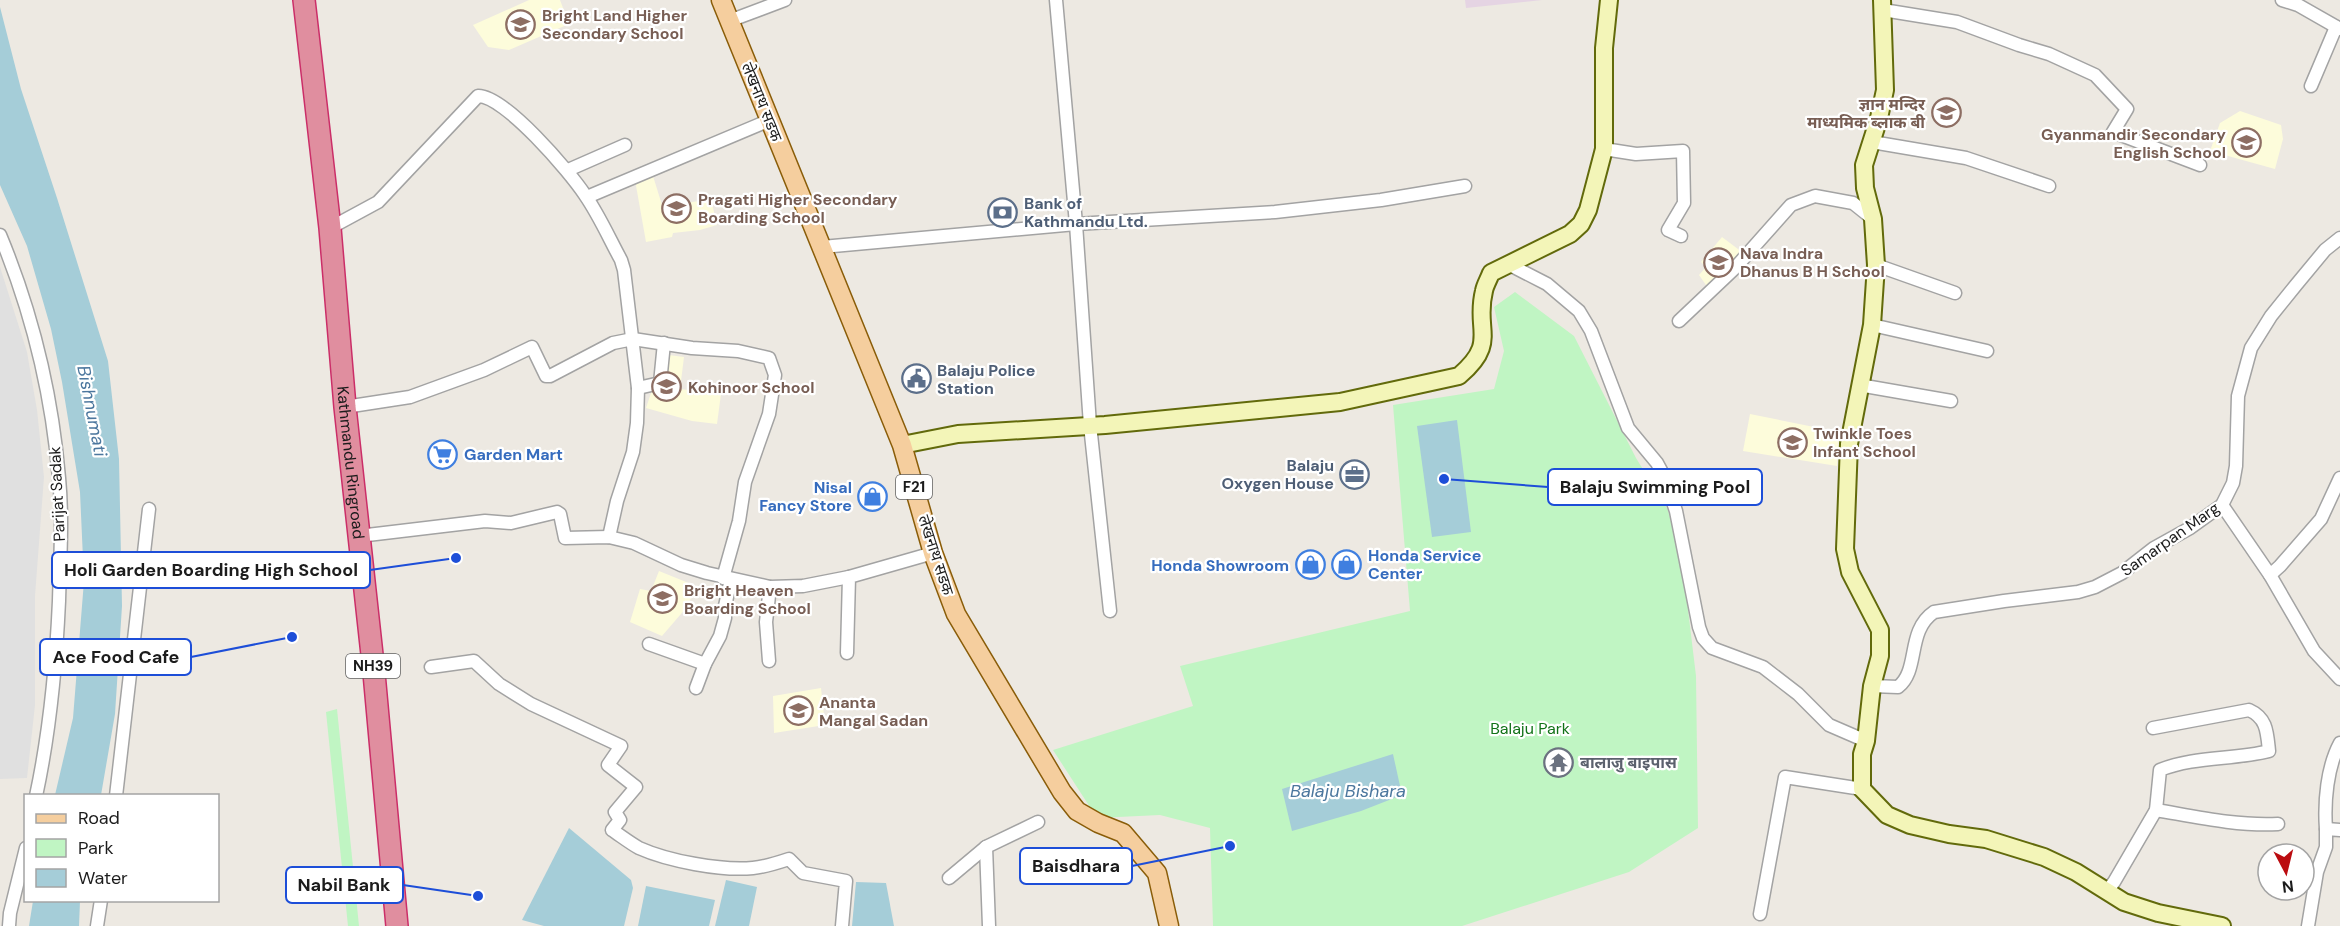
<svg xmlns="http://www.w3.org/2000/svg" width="2340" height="926" font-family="'DM Sans','Noto Sans Devanagari',sans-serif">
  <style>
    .industrial { fill: #e5d4e3 }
    .education { fill: #fdfcdb }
    .park { fill: #c0f5c3 }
    .parking { fill: #e0e0e0 }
    .water { fill: #a5cdd8 }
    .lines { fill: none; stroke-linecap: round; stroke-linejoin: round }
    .street-casing { stroke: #a3a3a3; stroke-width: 15 }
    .secondary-casing { stroke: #626a0b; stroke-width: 20 }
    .primary-casing { stroke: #8a5d09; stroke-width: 21 }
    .highway-casing { stroke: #cb2e68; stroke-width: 24 }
    .street { stroke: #fff; stroke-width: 12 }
    .secondary { stroke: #f3f5b8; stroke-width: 16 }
    .primary { stroke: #f5ce9e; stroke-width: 18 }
    .highway { stroke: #e08e9f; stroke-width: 21 }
    .labels { text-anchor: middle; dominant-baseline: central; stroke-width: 4.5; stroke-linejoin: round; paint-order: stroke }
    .shield { fill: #fff; stroke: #606060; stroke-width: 1.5 }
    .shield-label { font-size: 15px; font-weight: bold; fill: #1c1c1c }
    .education-label { font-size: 16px; font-weight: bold; fill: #785e54; stroke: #fff; text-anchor: start }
    .street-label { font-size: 16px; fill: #1c1c1c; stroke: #fff }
    .service-label { font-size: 16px; font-weight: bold; fill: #4e5e75; stroke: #fff; text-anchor: start }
    .shop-label { font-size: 16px; font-weight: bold; fill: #366cbe; stroke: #fff; text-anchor: start }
    .park-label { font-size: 16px; fill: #127218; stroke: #fff }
    .worship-label { font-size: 16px; font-weight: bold; fill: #5b616d; stroke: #fff; text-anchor: start }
    .water-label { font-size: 18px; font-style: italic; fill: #4c779e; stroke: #fff }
    .leader { fill: none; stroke: #1d4ed8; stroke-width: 2 }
    .callout-dot { fill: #1d4ed8; stroke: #fff; stroke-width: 2 }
    .callout { fill: #fff; stroke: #1d4ed8; stroke-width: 2 }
    .callout-label { font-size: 18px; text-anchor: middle; font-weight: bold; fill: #1c1c1c }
  </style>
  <rect width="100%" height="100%" fill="#ede9e2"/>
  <!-- industrial -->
  <polygon class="industrial" points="1465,0 1542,0 1466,8"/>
  <!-- education -->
  <g class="education">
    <polygon points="529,0 560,0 569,24 509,50 488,47 473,25"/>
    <polygon points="2240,111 2281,125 2283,139 2275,169 2210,151 2220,123"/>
    <polygon points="653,176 662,205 667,206 711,199 717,225 700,230 673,233 672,237 646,242 635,180"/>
    <polygon points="1722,237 1742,252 1735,263 1708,288 1699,275 1706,267 1701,262"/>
    <polygon points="661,354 684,357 680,389 721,394 717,424 692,421 646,408 654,384"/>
    <polygon points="1750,414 1839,432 1837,466 1743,451"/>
    <polygon points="659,571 696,586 687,607 662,636 630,622 640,589 651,591"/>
    <polygon points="821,688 825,725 774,733 773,696"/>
  </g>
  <!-- park -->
  <g class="park">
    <polygon points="1515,292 1574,336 1636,458 1668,510 1683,568 1696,676 1698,828 1629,872 1462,926 1213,926 1210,828 1160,815 1097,818 1053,750 1193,706 1180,666 1410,611 1393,405 1494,389 1504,351 1494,307"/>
    <polygon points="337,709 359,926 348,926 326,712"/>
  </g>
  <!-- parking -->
  <polygon class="parking" points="0,267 27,352 37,410 44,477 35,596 35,705 27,778 0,779"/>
  <!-- water -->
  <g class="water">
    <polygon points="0,7 21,89 57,198 108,361 119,459 122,606 115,714 101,795 55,795 73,718 84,581 80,492 62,382 51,329 27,246 0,185"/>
    <polygon points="1457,420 1471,532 1432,537 1417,426"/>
    <polygon points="1393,754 1402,795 1361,811 1292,831 1282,789"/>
    <polygon points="569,828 631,880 633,888 624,926 544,926 522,920"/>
    <polygon points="726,880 757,887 749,926 715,926"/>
    <polygon points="856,882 886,883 894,926 852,926"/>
    <polygon points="646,886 715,900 709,926 638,926"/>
    <polygon points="33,901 80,901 79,926 29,926"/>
  </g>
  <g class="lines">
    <defs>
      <g id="street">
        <polyline points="1056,0 1076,224 1090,425 1110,611"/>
        <polyline points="2282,0 2298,5 2340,29"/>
        <polyline points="1883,10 1957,22 2019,45 2049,54 2095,75 2127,109 2113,132 2200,165"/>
        <polyline points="729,21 785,0"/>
        <polyline points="2311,86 2336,27"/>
        <polyline points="1872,142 1966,158 2049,186"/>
        <polyline points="1604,149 1636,154 1683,151 1684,203 1668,230 1681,236"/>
        <polyline points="568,170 625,145"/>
        <polyline points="587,197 770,120"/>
        <path d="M330,228L378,202L478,96C504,95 570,172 585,195C599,215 609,238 621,260L624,270L638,388"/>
        <path d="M0,235C32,312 52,395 59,478C63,519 60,560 59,601C56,667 50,731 36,796"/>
        <polyline points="822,247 1076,224 1275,212 1381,200 1465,186"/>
        <polyline points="1510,265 1547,284 1579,311 1591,331 1628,428 1657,463 1664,476 1676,511 1699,627 1703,638 1712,648 1763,667 1798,694 1829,725 1866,741"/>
        <polyline points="1876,265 1955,293"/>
        <polyline points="1679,321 1735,268 1791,205 1815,196 1853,203 1873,219"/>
        <polyline points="1872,325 1987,351"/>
        <polyline points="1859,385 1951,401"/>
        <polyline points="345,407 410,397 484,370 532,347 546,376 550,376 613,343 633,339 692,348 738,351 769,358 775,375 769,414 745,482 739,521 723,578"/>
        <polyline points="2222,505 2270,575 2314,651 2340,679"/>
        <polyline points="359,536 485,521 511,523 557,512 560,514 565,538 609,537 634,543 681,565 707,573 770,587"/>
        <polyline points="609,537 617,501 633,452 637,423 638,388 660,383 664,343"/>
        <polyline points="2270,575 2280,566 2321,519 2340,478"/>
        <polyline points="649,644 705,664"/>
        <polyline points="847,653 849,577 933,553"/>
        <polyline points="769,661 766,622 770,587 803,586 849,577"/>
        <path d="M431,667L474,661L499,684L531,704L621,746L608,765L636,787L615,812L620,820L612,830C621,836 630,843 639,848C668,861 721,871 753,868C765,867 777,863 789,859L803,873L846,881L842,926"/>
        <path d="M1872,686L1898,687C1920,670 1906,631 1934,612L2004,601L2078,592L2095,587L2122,573L2154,548L2190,528L2222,505L2233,483L2236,466L2238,396L2251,348L2271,316L2296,285L2325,250L2340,238"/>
        <polyline points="696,688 705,664 720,636 725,618 725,606 731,579"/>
        <polyline points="116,796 149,509"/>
        <path d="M2156,810C2197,817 2236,826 2278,824"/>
        <path d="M2326,829C2324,802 2327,767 2340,743"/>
        <polyline points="949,878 986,847"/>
        <path d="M2106,892L2114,882L2156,810L2160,770C2194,756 2234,760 2269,751C2267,732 2267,718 2249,710L2153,728"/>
        <polyline points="1760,914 1785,777 1862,789"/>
        <polyline points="9,926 10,913 26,848"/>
        <polyline points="97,926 101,900"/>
        <polyline points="989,926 986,847 1038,822"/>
        <polyline points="2308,926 2317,872 2326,847 2326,829 2340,830"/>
      </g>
      <g id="secondary">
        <polyline points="1882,0 1885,90 1879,118 1864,165 1865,188 1873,219 1876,265 1872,325 1849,444 1845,549 1850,572 1880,630 1880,656 1872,686 1866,741 1862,754 1862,789 1887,815 1910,825 1949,834 1986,839 2044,857 2076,872 2124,902 2158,913 2222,926"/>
        <path d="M902,445L958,434L1105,425L1340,402L1459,376C1499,342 1474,330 1484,291C1485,285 1489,279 1491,273L1570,234L1581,224L1588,210L1604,149V48L1609,0"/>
      </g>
      <polyline id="primary" points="721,0 902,445 933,553 956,614 1062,792 1077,811 1098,823 1123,833 1157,873 1169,926"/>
      <g id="highway">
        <path id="s1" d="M304,0L330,228L345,407L374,673L397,926"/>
      </g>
    </defs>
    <!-- street casing -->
    <use href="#street" class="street-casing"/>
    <!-- secondary casing -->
    <use href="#secondary" class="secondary-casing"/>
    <!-- primary casing -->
    <use href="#primary" class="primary-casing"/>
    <!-- highway casing -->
    <use href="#highway" class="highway-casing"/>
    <!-- street -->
    <use href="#street" class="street"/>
    <!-- secondary -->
    <use href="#secondary" class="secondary"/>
    <!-- primary -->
    <use href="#primary" class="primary"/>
    <!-- highway -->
    <use href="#highway" class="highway"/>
  </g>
  <!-- icons -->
  <defs>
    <symbol id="school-ring" viewBox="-11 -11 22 22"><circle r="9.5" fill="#fff" stroke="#8d6e63" stroke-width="1.5"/><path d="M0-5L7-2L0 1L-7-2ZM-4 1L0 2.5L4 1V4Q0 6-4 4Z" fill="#8d6e63"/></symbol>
    <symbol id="bank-ring" viewBox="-11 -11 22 22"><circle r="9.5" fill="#fff" stroke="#5c6f8a" stroke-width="1.5"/><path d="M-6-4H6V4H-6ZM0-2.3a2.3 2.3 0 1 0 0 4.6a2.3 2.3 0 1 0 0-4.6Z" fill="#5c6f8a"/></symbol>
    <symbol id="civic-ring" viewBox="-11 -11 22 22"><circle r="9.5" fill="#fff" stroke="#5c6f8a" stroke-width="1.5"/><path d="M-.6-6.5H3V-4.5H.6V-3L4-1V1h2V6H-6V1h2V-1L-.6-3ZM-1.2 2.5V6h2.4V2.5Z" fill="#5c6f8a"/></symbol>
    <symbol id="supermarket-ring" viewBox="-11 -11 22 22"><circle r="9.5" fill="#fff" stroke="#3f7fe0" stroke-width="1.5"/><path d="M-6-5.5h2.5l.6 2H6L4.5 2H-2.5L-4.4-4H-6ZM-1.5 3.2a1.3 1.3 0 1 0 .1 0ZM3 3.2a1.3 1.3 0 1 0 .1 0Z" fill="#3f7fe0"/></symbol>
    <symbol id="office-ring" viewBox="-11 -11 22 22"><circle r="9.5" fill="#fff" stroke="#5c6f8a" stroke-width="1.5"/><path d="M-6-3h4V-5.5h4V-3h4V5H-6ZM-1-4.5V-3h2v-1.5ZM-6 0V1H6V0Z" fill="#5c6f8a"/></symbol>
    <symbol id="shop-ring" viewBox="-11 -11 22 22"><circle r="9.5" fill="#fff" stroke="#3f7fe0" stroke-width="1.5"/><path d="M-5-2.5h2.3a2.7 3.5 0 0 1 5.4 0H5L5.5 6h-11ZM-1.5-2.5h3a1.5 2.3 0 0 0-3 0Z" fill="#3f7fe0"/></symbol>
    <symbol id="temple-ring" viewBox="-11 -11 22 22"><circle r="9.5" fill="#fff" stroke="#6b7280" stroke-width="1.5"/><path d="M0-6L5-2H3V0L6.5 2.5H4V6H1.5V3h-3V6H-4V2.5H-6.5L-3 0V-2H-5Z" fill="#6b7280"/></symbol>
  </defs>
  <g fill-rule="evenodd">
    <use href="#school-ring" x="504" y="8" width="33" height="33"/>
    <use href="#school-ring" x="1930" y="96" width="33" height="33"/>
    <use href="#school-ring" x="2230" y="126" width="33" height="33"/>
    <use href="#school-ring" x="660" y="192" width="33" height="33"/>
    <use href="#bank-ring" x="986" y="196" width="33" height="33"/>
    <use href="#school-ring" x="1702" y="246" width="33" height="33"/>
    <use href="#civic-ring" x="900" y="362" width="33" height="33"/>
    <use href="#school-ring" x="650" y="370" width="33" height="33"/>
    <use href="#school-ring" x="1776" y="426" width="33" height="33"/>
    <use href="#supermarket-ring" x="426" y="438" width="33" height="33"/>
    <use href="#office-ring" x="1338" y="458" width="33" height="33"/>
    <use href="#shop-ring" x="856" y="480" width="33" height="33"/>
    <use href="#shop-ring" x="1330" y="548" width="33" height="33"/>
    <use href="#shop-ring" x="1294" y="548" width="33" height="33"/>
    <use href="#school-ring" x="646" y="582" width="33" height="33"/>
    <use href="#school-ring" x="782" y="694" width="33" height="33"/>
    <use href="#temple-ring" x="1542" y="746" width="33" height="33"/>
  </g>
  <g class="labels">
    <!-- shield labels -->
    <g class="shield">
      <rect x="896" y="475" width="36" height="24" rx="4.5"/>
      <rect x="346" y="654" width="54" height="24" rx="4.5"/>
    </g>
    <g class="shield-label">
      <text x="914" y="487">F21</text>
      <text x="373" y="666">NH39</text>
    </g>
    <!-- education labels -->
    <g class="education-label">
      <text x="542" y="15">Bright Land Higher<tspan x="542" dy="18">Secondary School</tspan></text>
      <text x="1925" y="104" text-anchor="end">ज्ञान मन्दिर<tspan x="1925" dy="18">माध्यमिक ब्लाक बी</tspan></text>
      <text x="2226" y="134" text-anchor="end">Gyanmandir Secondary<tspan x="2226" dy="18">English School</tspan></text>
      <text x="698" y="199">Pragati Higher Secondary<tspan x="698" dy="18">Boarding School</tspan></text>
      <text x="1740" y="253">Nava Indra<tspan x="1740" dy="18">Dhanus B H School</tspan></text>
      <text x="688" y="387">Kohinoor School</text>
      <text x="1813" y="433">Twinkle Toes<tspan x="1813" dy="18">Infant School</tspan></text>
      <text x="684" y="590">Bright Heaven<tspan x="684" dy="18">Boarding School</tspan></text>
      <text x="819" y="702">Ananta<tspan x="819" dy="18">Mangal Sadan</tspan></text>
    </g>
    <!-- street labels -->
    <g class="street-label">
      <text transform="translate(762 102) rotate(68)">लेखनाथ सडक</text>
      <text stroke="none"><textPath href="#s1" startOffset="465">Kathmandu Ringroad</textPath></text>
      <text transform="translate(57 494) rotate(-93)">Parijat Sadak</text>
      <text transform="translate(2170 539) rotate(-35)">Samarpan Marg</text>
      <text transform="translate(936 555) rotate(72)">लेखनाथ सडक</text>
    </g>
    <!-- service labels -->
    <g class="service-label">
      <text x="1024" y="203">Bank of<tspan x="1024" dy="18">Kathmandu Ltd.</tspan></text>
      <text x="937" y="370">Balaju Police<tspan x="937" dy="18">Station</tspan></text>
      <text x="1334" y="465" text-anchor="end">Balaju<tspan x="1334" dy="18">Oxygen House</tspan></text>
    </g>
    <!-- shop labels -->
    <g class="shop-label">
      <text x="464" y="454">Garden Mart</text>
      <text x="852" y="487" text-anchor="end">Nisal<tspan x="852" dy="18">Fancy Store</tspan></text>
      <text x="1368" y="555">Honda Service<tspan x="1368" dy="18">Center</tspan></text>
      <text x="1289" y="565" text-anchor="end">Honda Showroom</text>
    </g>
    <!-- park labels -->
    <g class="park-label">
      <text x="1530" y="728">Balaju Park</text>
    </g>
    <!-- worship labels -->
    <g class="worship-label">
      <text x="1580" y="762">बालाजु बाइपास</text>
    </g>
    <!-- water labels -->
    <g class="water-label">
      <text transform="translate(92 411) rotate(79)">Bishnumati</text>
      <text x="1348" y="791">Balaju Bishara</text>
    </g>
  </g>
  <!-- callouts -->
  <path class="leader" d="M1444 479L1548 487M456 558L370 570M292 637L191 657M1230 846L1132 866M478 896L403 885"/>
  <g class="callout-dot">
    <circle cx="1444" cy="479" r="6"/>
    <circle cx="456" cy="558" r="6"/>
    <circle cx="292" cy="637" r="6"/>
    <circle cx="1230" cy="846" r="6"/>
    <circle cx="478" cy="896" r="6"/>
  </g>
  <g class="callout">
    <rect x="1548" y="469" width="214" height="36" rx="6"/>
    <rect x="52" y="552" width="318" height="36" rx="6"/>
    <rect x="40" y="639" width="151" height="36" rx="6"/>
    <rect x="1020" y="848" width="112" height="36" rx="6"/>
    <rect x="286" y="867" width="117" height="36" rx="6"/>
  </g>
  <g class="callout-label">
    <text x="1655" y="493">Balaju Swimming Pool</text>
    <text x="211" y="576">Holi Garden Boarding High School</text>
    <text x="116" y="663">Ace Food Cafe</text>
    <text x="1076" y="872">Baisdhara</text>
    <text x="344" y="891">Nabil Bank</text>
  </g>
  <!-- legend -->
  <rect x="24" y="794" width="195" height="108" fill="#ffffff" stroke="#a4a4a4" stroke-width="1.5"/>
  <rect x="36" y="814" width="30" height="9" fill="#f5ce9e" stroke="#a4a4a4" stroke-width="1.5"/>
  <text x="78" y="824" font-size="18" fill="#1c1c1c">Road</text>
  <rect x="36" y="839" width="30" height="18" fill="#c0f5c3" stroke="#a4a4a4" stroke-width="1.5"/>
  <text x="78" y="854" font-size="18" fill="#1c1c1c">Park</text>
  <rect x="36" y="869" width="30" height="18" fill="#a5cdd8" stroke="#a4a4a4" stroke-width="1.5"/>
  <text x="78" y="884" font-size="18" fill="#1c1c1c">Water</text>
  <!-- north arrow -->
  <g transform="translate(2286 872) rotate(173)"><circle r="28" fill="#ffffff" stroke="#a4a4a4" stroke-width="1.5"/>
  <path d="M0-4.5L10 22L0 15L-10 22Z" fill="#bb0c10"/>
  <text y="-9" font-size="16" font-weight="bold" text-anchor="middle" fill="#1c1c1c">N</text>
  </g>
</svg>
